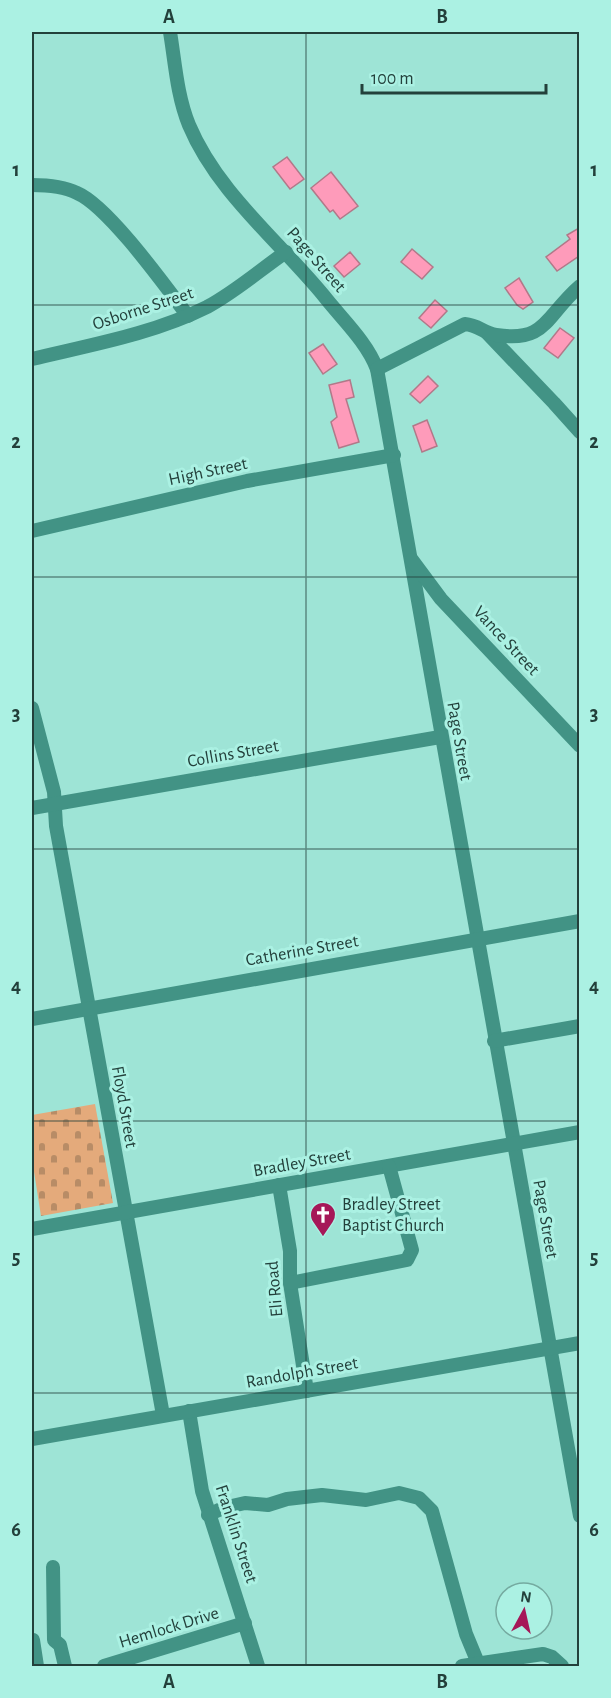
<svg xmlns="http://www.w3.org/2000/svg" width="611" height="1698" font-family="'Alegreya Sans',sans-serif">
  <style>
    .cemetery { fill: url(#cemetery-stones) }
    .building { fill: #fe9bba; stroke: #b17989; stroke-width: 1.5 }
    .lines { fill: none; stroke-linecap: round; stroke-linejoin: round }
    .minor { stroke: #429385; stroke-width: 14 }
    .grid { fill: none; stroke: #23403b; stroke-width: 1.5; stroke-opacity: 0.55 }
    .labels { text-anchor: middle; dominant-baseline: central; stroke-width: 6; stroke-linejoin: round; paint-order: stroke }
    .street-label { font-size: 18px; fill: #23403b; stroke: #abf1e3 }
    .poi-label { font-size: 18px; fill: #23403b; stroke: #abf1e3; text-anchor: start }
    .neatline { fill: none; stroke: #23403b; stroke-width: 2 }
    .grid-label { font-size: 20px; text-anchor: middle; font-weight: bold; fill: #23403b }
  </style>
  <defs>
    <pattern id="cemetery-stones" width="16" height="16" patternUnits="userSpaceOnUse" patternTransform="scale(1.5)"><rect width="16" height="16" fill="#e4aa7b"/><path d="M2 7V4a2 2 0 0 1 4 0v3zM10 15v-3a2 2 0 0 1 4 0v3z" fill="#b88c66"/></pattern>
  </defs>
  <rect width="100%" height="100%" fill="#9ee4d6"/>
  <!-- cemetery -->
  <polygon class="cemetery" points="95,1104 113,1203 41,1216 32,1159 32,1115"/>
  <!-- building -->
  <g class="building">
    <polygon points="287,157 304,179 290,189 273,167"/>
    <polygon points="331,172 358,206 340,219 333,210 330,212 311,188"/>
    <polygon points="579,228 579,256 557,271 546,257 570,239 567,235"/>
    <polygon points="412,249 433,267 422,279 401,262"/>
    <polygon points="350,252 360,264 344,277 334,266"/>
    <polygon points="519,278 533,302 523,309 517,305 505,288"/>
    <polygon points="435,300 447,311 431,328 419,318"/>
    <polygon points="560,328 574,338 558,358 544,348"/>
    <polygon points="323,344 337,364 323,374 309,353"/>
    <polygon points="428,376 438,386 420,403 410,394"/>
    <polygon points="350,380 354,397 346,399 359,442 339,448 331,422 337,417 329,385"/>
    <polygon points="427,420 437,446 422,452 413,426"/>
  </g>
  <g class="lines">
    <!-- minor -->
    <g class="minor">
      <path d="M170,32C175,62 177,96 189,125C217,192 279,241 324,296C342,319 367,342 377,369L580,1516"/>
      <path d="M32,185C47,185 63,186 77,193C108,206 166,287 188,316"/>
      <polyline points="487,333 554,403 580,432"/>
      <path d="M32,359C90,345 153,334 207,307C235,292 260,270 286,252"/>
      <path d="M377,369L465,324C478,325 484,333 496,335C547,343 545,316 580,286"/>
      <polyline points="32,531 247,481 394,455"/>
      <polyline points="412,560 441,599 580,746"/>
      <polyline points="32,708 54,792 56,826 163,1415"/>
      <polyline points="32,808 440,737"/>
      <polyline points="32,1019 580,921"/>
      <polyline points="494,1041 580,1026"/>
      <polyline points="279,1185 290,1251 290,1283 307,1391"/>
      <polyline points="32,1229 580,1132"/>
      <polyline points="290,1283 407,1260 412,1250 389,1166"/>
      <polyline points="189,1411 202,1491 258,1666"/>
      <polyline points="32,1439 580,1343"/>
      <polyline points="208,1515 223,1508 245,1503 268,1505 287,1499 322,1495 366,1500 399,1493 419,1498 432,1511 466,1634 478,1663"/>
      <polyline points="53,1567 54,1640 60,1645 65,1666"/>
      <polyline points="33,1640 37,1666"/>
      <polyline points="104,1666 245,1623"/>
      <polyline points="462,1666 543,1654 552,1657 562,1666"/>
    </g>
  </g>
  <!-- grid -->
  <path class="grid" d="M306,32V1666M32,305H580M32,577H580M32,849H580M32,1121H580M32,1393H580"/>
  <!-- icons -->
  <defs>
    <symbol id="church-pin" viewBox="-11 -11 22 30"><path d="M0 17L-7.5 6A9.5 9.5 0 1 1 7.5 6Z" fill="#a61758" stroke="#abf1e3"/><path d="M-1.2-6h2.4v3.5h3.3v2.4h-3.3V6h-2.4V-.1h-3.3v-2.4h3.3Z" fill="#fff"/></symbol>
  </defs>
  <g fill-rule="evenodd">
    <use href="#church-pin" x="308" y="1200" width="30" height="40"/>
  </g>
  <g class="labels">
    <!-- street labels -->
    <g class="street-label">
      <text transform="translate(316 260) rotate(49)">Page Street</text>
      <text transform="translate(143 309) rotate(-18)">Osborne Street</text>
      <text transform="translate(208 472) rotate(-12)">High Street</text>
      <text transform="translate(506 641) rotate(47)">Vance Street</text>
      <text transform="translate(459 741) rotate(80)">Page Street</text>
      <text transform="translate(233 754) rotate(-10)">Collins Street</text>
      <text transform="translate(302 951) rotate(-10)">Catherine Street</text>
      <text transform="translate(124 1107) rotate(80)">Floyd Street</text>
      <text transform="translate(302 1163) rotate(-10)">Bradley Street</text>
      <text transform="translate(545 1219) rotate(80)">Page Street</text>
      <text transform="translate(275 1289) rotate(-95)">Eli Road</text>
      <text transform="translate(302 1373) rotate(-10)">Randolph Street</text>
      <text transform="translate(236 1534) rotate(72)">Franklin Street</text>
      <text transform="translate(169 1628) rotate(-17)">Hemlock Drive</text>
    </g>
    <!-- poi labels -->
    <g class="poi-label">
      <text x="342" y="1205">Bradley Street<tspan x="342" dy="21">Baptist Church</tspan></text>
    </g>
  </g>
  <!-- border -->
  <rect width="611" height="1698" fill="none" stroke="#abf1e3" stroke-width="66"/>
  <!-- north arrow -->
  <g transform="translate(524 1611) rotate(8)"><circle r="28" fill="#abf1e3" stroke="#75aaa0" stroke-width="1.5"/>
  <path d="M0-4.5L10 22L0 15L-10 22Z" fill="#a61758"/>
  <text y="-9" font-size="16" font-weight="bold" text-anchor="middle" fill="#23403b">N</text>
  </g>
  <!-- scale -->
  <path d="M362 84v9h184v-9" fill="none" stroke="#23403b" stroke-width="3"/>
  <text x="371" y="84" font-size="18" fill="#23403b" stroke="#abf1e3" stroke-width="4.5" paint-order="stroke">100 m</text>
  <rect x="33" y="33" width="545" height="1632" class="neatline"/>
  <g class="grid-label">
    <text x="169" y="23">A</text>
    <text x="442" y="23">B</text>
    <text x="16" y="176">1</text>
    <text x="594" y="176">1</text>
    <text x="16" y="448">2</text>
    <text x="594" y="448">2</text>
    <text x="16" y="720">3</text>
    <text x="594" y="720">3</text>
    <text x="16" y="992">4</text>
    <text x="594" y="992">4</text>
    <text x="16" y="1264">5</text>
    <text x="594" y="1264">5</text>
    <text x="16" y="1536">6</text>
    <text x="594" y="1536">6</text>
    <text x="169" y="1688">A</text>
    <text x="442" y="1688">B</text>
  </g>
</svg>
